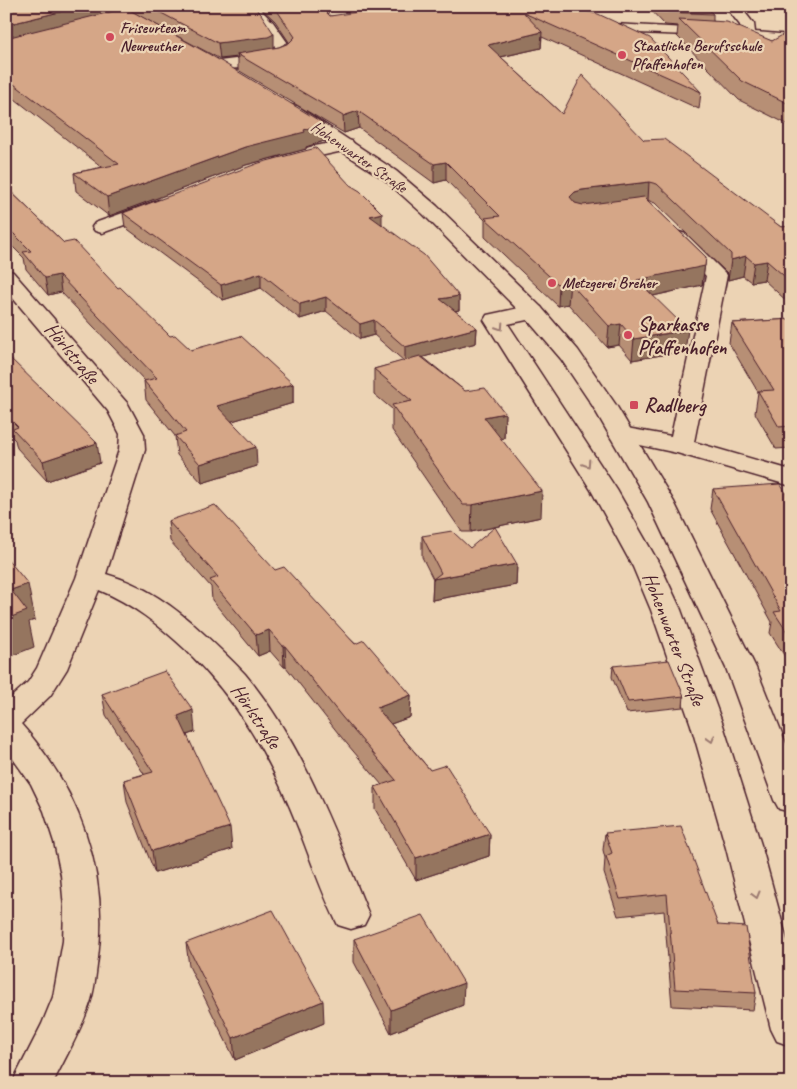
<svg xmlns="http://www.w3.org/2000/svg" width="797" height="1089" font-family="Caveat,sans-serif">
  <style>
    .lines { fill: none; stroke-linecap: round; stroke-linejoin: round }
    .street-casing { stroke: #4a1f2b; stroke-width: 3 }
    .secondary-casing { stroke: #4a1f2b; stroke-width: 3 }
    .street { fill: #ecd3b4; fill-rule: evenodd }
    .secondary { fill: #ecd3b4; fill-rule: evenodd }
    .wall { fill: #b78f74; stroke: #4a1f2b }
    .shaded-wall { fill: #95745e; stroke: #4a1f2b }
    .building { fill: #d5a687; stroke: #4a1f2b }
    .oneway { stroke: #9b7970 }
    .poi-dot { fill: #d1495b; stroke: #ecd3b4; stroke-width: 2 }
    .labels { text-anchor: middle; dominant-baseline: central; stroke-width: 4.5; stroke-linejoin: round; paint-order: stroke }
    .far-poi-label { font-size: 16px; font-weight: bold; fill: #4a1f2b; stroke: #ecd3b4; text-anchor: start }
    .far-street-label { font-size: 16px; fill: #4a1f2b; stroke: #ecd3b4 }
    .poi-label { font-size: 20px; font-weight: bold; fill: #4a1f2b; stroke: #ecd3b4; text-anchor: start }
    .street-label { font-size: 20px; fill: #4a1f2b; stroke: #ecd3b4 }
  </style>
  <rect width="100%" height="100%" fill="#ecd3b4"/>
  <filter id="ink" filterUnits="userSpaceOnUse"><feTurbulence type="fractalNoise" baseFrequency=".02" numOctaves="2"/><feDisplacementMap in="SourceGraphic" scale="10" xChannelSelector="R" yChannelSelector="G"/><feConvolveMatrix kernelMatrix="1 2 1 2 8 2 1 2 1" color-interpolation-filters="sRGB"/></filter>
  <g filter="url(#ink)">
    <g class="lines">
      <defs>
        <g id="street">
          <path d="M242,6H257L273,22L294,52C282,68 235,68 216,70L211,68L208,65L211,62L269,55L277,50L263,28Z"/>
          <polygon points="562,6 577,6 583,14 589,17 614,24 740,31 740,25 725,6 740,6 754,24 755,32 791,35 791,43 687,35 614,32 579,23 573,20"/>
          <polygon points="346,140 352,141 355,145 352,149 320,156 282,167 276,166 273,162 276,158 310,147"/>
          <polygon points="159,200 166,202 169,206 166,210 102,233 95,231 92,227 95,223"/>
          <polygon points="679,232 686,234 727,275 694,442 791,470 791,486 677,453 612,439 609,434 612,429 621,427 671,436 706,276 669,238 672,234"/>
          <path d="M6,270L13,272L128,404L144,434L145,450L106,574C145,585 175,607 204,634C218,647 232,660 245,674C303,744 335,832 369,915L364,925L351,929L338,925C322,894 311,860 298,827C270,757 240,703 186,650C159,625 133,604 99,590L67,669L50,696L21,724C79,789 109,871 98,958C96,972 95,987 91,1000C82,1029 66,1056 53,1083H12L42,1024L53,997L63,941L64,908L61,875L54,842L44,811L31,784L6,749V702L28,682L37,668L76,578L119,450L120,434L108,411L6,290Z"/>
          <polygon points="533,305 541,307 544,312 541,317 508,324 617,490 661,567 681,610 723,725 762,848 791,955 791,1046 777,1041 771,1029 726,848 691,725 651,610 633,567 591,490 484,320 487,315"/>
        </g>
        <g id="secondary">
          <polygon points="100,6 118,6 153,25 155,28 153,31 143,31"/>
          <polygon points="291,105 297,106 396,171 437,206 541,307 578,350 616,405 674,502 756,668 791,756 791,812 779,809 774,800 726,668 648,502 592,405 561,359 525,317 423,214 384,179 285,114 283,110 285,106"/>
        </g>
      </defs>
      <!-- street casing -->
      <use href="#street" class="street-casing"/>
      <!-- secondary casing -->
      <use href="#secondary" class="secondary-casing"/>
      <!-- street -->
      <use href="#street" class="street"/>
      <!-- secondary -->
      <use href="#secondary" class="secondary"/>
    </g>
    <!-- wall -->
    <g class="wall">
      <polygon points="6,6 111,6 112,12 126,8 122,6 253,6 274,48 279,47 289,42 275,21 259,6 321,6 330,16 579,10 701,92 699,109 542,37 541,48 501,57 562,114 644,140 781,227 791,226 791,305 764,280 751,282 743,276 728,280 728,274 655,203 647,200 706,257 702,285 653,296 685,351 632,360 619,345 607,347 568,304 558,306 485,237 485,220 446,180 434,183 359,128 344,133 238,70 238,57 220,59 136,14 324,141 306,147 306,149 246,165 109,216 76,191 74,173 102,167 6,92"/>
      <polygon points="647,6 705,6 713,14 713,21 772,41 791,35 791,126 739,100 677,36 678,26 665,25"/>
      <polygon points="350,185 382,224 459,296 459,310 455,311 477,328 476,343 423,357 465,391 505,413 504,438 501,439 541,517 471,532 462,532 392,430 392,409 374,394 374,369 404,361 374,335 360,339 326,311 300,319 261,288 223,300 125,227 123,213"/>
      <polygon points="6,187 64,243 118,288 170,336 191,350 293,384 293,403 232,421 257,466 202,483 177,455 175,436 146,400 144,381 145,381 61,292 48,295 26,269 24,258 6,240"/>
      <polygon points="791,319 791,448 776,449 755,413 758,392 729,343 732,323"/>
      <polygon points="6,354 100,463 47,481 17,448 15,440 6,431"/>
      <polygon points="713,489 791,500 791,666 770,633 772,622 710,509"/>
      <polygon points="168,521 275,570 411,695 410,717 391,724 430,770 490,834 489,856 416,880 375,809 375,787 382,785 342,738 286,667 284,667 270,651 258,656 212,600 211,587 170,541"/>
      <polygon points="422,536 470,548 517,564 516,585 432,600 433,579 422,557"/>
      <polygon points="613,666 684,696 683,707 627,713 612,677"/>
      <polygon points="102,694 195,732 187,735 232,849 155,873 127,802 124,780 144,774 106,715"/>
      <polygon points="605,833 718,925 756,993 753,1010 672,1006 664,911 618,916 604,873 605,858 603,850"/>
      <polygon points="354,939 463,1005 391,1033 354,962"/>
      <polygon points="186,943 324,1023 235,1060 189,966"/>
    </g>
    <!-- shaded-wall -->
    <g class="shaded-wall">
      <polygon points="84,6 111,6 112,15 6,41 6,25"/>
      <polygon points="542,32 541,48 487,60 488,45"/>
      <polygon points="274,34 274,49 237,54 238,57 220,59 218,43"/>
      <polygon points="358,111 359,128 344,133 343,116"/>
      <polygon points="323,123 324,141 306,147 306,149 246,165 109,216 107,197 245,147 304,130"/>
      <polygon points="446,162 446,180 434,183 434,164"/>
      <polygon points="649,182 648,200 573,210 570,197 575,192 582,190"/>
      <polygon points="382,213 382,227 370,216"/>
      <polygon points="746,256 743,276 728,280 731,260"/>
      <polygon points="706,257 702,285 635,300 637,280"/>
      <polygon points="767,261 764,280 751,282 754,263"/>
      <polygon points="261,273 261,288 223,300 221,285"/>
      <polygon points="59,275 61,292 48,295 45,278"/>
      <polygon points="570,283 568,304 558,306 559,285"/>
      <polygon points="459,296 459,310 439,314 440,299"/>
      <polygon points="326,297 326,311 300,319 300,304"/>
      <polygon points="374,320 374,335 360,339 360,324"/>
      <polygon points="621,324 619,345 607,347 609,326"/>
      <polygon points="477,328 476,343 405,362 405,347"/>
      <polygon points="688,330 685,351 632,360 634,339"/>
      <polygon points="293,384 293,403 219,425 217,406"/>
      <polygon points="505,413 504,438 483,442 484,417"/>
      <polygon points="97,443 100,463 47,481 43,461"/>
      <polygon points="256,447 257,466 202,483 200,464"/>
      <polygon points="542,491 541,517 471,532 472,505"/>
      <polygon points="517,564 516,585 432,600 433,579"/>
      <polygon points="28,584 35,620 29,622 34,647 6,658 6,619 11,590"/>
      <polygon points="269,630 270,651 258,656 256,635"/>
      <polygon points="283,646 285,646 286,667 284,667"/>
      <polygon points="411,695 410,717 377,729 377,708"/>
      <polygon points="193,710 195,732 181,737 178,716"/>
      <polygon points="230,827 232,849 155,873 152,851"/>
      <polygon points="490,834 489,856 416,880 416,858"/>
      <polygon points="464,983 463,1005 391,1033 391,1010"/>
      <polygon points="323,1001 324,1023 235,1060 233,1038"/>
    </g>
    <!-- building -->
    <g class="building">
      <polygon points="6,6 84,6 6,25"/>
      <polygon points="148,6 253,6 261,14 274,34 268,37 218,43"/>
      <polygon points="274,6 321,6 330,16 357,12 364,6 575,6 579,10 598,14 650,38 701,92 524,13 542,32 488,45 562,114 582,75 644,140 664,139 781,227 791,226 791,282 767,261 754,263 746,256 731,260 731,254 657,184 649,182 582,190 575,192 570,197 575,203 583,205 644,197 706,257 705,266 637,280 688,330 634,339 621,324 609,326 570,283 559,285 485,218 500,216 446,162 434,164 358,111 343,116 237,54 279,47 289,43 295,37"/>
      <polygon points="661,6 705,6 713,14 667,12"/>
      <polygon points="126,8 209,54 323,123 304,130 305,132 245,147 107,197 74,173 119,164 6,78 6,38"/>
      <polygon points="679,19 727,22 772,41 786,33 791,35 791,105 742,81"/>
      <polygon points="316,148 350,185 360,191 382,213 370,216 424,255 459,296 440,299 477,328 405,347 374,320 360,324 326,297 300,304 261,273 221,285 123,213 259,163"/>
      <polygon points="6,187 64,243 74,241 118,288 120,287 170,336 175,335 191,350 241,336 293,384 217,406 256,447 200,464 175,436 186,432 144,381 157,378 59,275 45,278 23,252 31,251 6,226"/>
      <polygon points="791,319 791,426 779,427 758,391 774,390 732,323"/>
      <polygon points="6,354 97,443 43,461 13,429 18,427 6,415"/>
      <polygon points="420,356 465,391 485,388 505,413 484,417 542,491 472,505 463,505 392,405 412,401 374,369"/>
      <polygon points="780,484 791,500 791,638 774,612 781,611 713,489"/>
      <polygon points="215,505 275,570 284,567 355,644 364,640 411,695 377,708 430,770 446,765 490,834 416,858 375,787 396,780 342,717 285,646 283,646 269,630 256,635 210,580 218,577 168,521"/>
      <polygon points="495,527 517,564 433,579 441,573 422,536 452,531 470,548"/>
      <polygon points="6,557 28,584 11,590 27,611 6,619"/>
      <polygon points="669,660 684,696 628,702 613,666"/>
      <polygon points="165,671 193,710 178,716 230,827 152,851 124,780 153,772 102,694"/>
      <polygon points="681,826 718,925 746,927 756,993 675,989 667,894 620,899 606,856 612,853 605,833"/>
      <polygon points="273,910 323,1001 233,1038 186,943"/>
      <polygon points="423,915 464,983 391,1010 354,939"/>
    </g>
    <!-- one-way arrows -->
    <defs><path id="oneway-chevron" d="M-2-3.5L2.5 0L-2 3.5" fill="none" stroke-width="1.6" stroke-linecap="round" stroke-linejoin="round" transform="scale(1.25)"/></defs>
    <g class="oneway">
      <use href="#oneway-chevron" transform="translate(500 327) rotate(57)"/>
      <use href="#oneway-chevron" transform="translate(587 464) rotate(57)"/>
      <use href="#oneway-chevron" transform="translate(711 739) rotate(73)"/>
      <use href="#oneway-chevron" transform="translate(756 895) rotate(75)"/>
    </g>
  </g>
  <!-- markers -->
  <g class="poi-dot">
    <circle cx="110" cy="37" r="5"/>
    <circle cx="622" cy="55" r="5"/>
    <circle cx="552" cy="283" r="5"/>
    <circle cx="628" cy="335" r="5"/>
    <rect x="629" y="400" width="10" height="10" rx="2.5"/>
  </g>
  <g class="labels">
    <!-- far-poi labels -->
    <g class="far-poi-label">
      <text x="120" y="28">Friseurteam<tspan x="120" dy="18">Neureuther</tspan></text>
      <text x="632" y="46">Staatliche Berufsschule<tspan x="632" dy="18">Pfaffenhofen</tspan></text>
      <text x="562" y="283">Metzgerei Breher</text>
    </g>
    <!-- far-street labels -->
    <g class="far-street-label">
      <text transform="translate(359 157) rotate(35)">Hohenwarter Straße</text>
    </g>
    <!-- poi labels -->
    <g class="poi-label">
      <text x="638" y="324">Sparkasse<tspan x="638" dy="23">Pfaffenhofen</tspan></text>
      <text x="644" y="405">Radlberg</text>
    </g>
    <!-- street labels -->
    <g class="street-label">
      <text transform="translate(72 353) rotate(50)">Hörlstraße</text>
      <text transform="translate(674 639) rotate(69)">Hohenwarter Straße</text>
      <text transform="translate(256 716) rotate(56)">Hörlstraße</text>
    </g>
  </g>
  <!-- margin -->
  <rect width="797" height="1089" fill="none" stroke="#ecd3b4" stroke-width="25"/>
  <rect x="12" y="12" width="772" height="1064" fill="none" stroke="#4a1f2b" stroke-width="2" filter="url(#ink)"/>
</svg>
